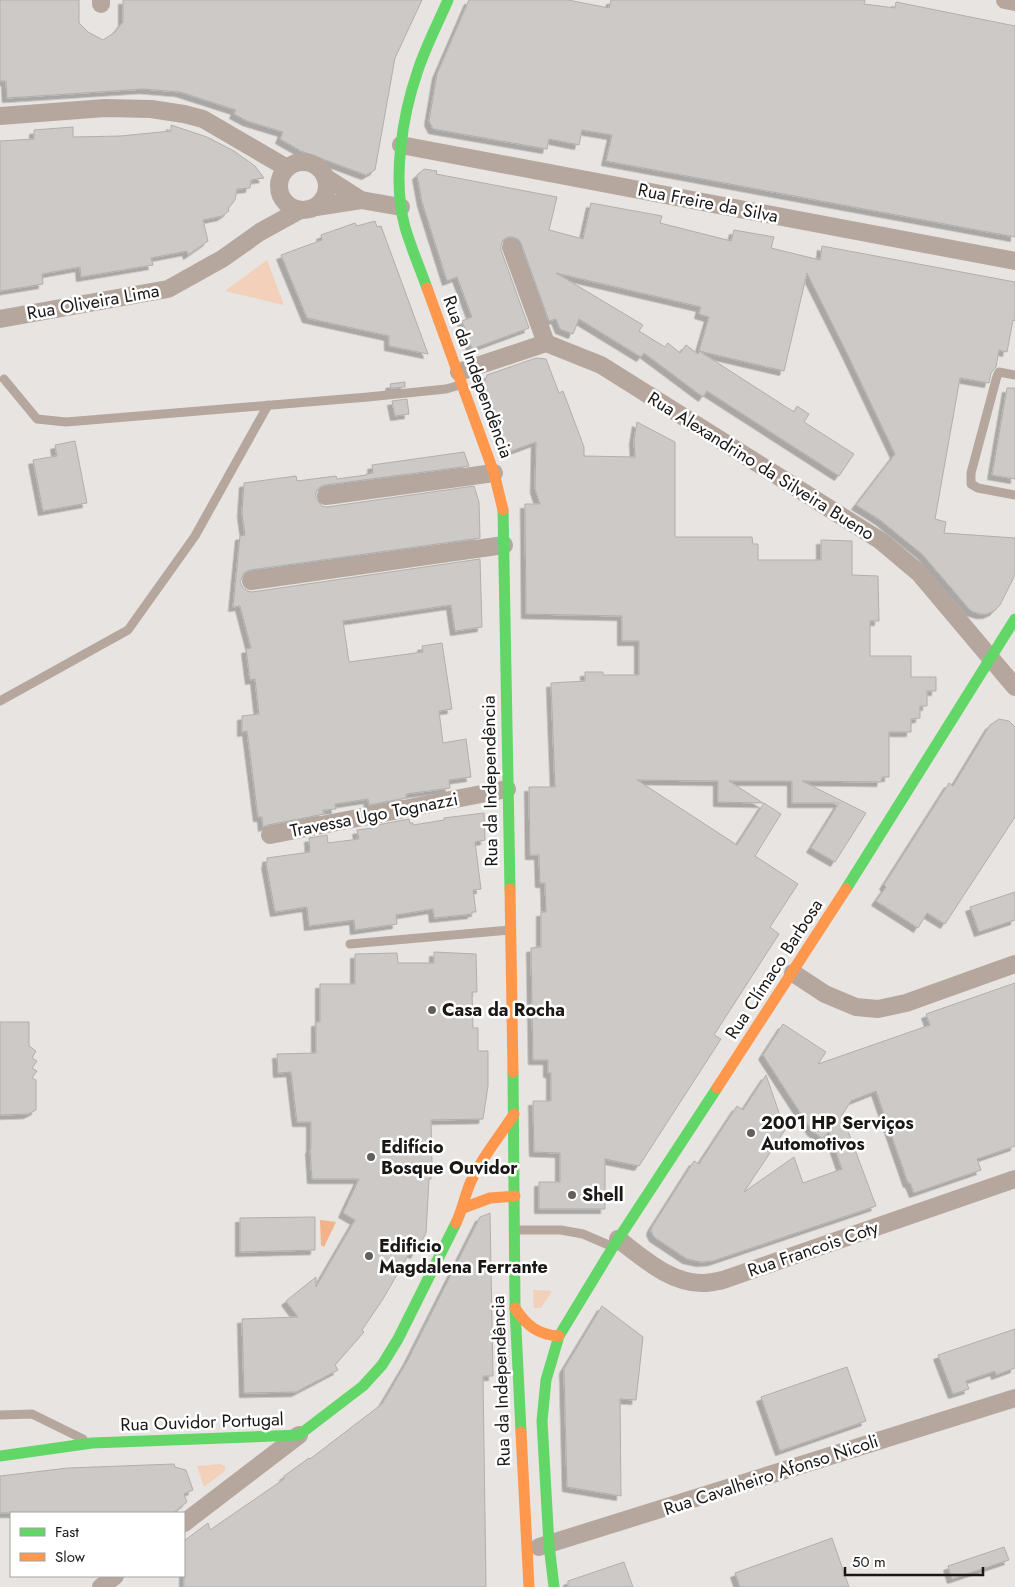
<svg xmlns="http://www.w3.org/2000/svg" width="1015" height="1587" font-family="Jost,sans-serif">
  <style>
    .green { fill: #f3d0ba }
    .water { fill: #f2b28a }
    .building { fill: #ccc9c7; stroke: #b1afad; filter: url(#shadow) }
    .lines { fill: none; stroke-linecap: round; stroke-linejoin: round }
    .lane { stroke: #b6a79e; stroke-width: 9 }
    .street { stroke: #b6a79e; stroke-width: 18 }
    .fast { stroke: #63d668; stroke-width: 11 }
    .slow { stroke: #ff974d; stroke-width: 11 }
    .poi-dot { fill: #625f5e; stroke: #fff; stroke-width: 2 }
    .labels { text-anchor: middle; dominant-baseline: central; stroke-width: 5; stroke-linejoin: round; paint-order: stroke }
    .street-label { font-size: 18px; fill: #1a1817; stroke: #fff }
    .poi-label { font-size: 18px; font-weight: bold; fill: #1a1817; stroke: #fff; text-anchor: start }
  </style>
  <defs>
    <filter id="shadow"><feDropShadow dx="-4.5" dy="4.5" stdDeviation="0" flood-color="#0004"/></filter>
  </defs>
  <rect width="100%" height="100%" fill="#e7e4e1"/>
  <!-- green -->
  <g class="green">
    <polygon points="267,260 284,305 225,291"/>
    <polygon points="533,1290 552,1291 541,1308 534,1308"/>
    <polygon points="220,1464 225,1466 225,1471 204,1487 197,1466"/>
  </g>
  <!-- water -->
  <polygon class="water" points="320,1220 336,1222 324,1247 321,1245"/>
  <!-- building -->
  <g class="building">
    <polygon points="0,0 79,0 79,23 88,32 103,40 115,32 123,22 123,0 422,0 395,58 375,170 366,175 301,151 280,139 283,132 247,121 234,114 236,110 180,92 144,89 7,98 6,81 0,81"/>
    <polygon points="469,0 568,0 609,8 611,0 865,0 864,4 895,8 896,2 1015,26 1015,237 606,161 612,135 582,130 579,145 549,139 547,149 433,129 429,121 437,74"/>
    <polygon points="171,125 207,137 234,151 255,166 264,178 251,180 250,188 237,189 235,200 228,209 229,211 222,216 203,220 208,241 188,255 187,251 151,258 153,265 81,277 80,267 42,274 43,284 0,291 0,141 34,139 34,130 73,127 73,137 120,136 171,131"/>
    <polygon points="424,169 437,171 436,174 557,197 549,230 583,239 591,203 662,216 660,223 731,241 734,230 774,237 771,248 820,260 822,246 1015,282 1015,321 1013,320 1007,352 999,350 996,367 991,373 989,383 960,378 935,519 946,522 944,533 1015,538 1015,575 1000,605 994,611 987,614 980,614 971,611 922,554 880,520 856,505 895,454 846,351 807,273 784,371 699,351 709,317 699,314 701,307 556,273 643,325 639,331 665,347 668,343 680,353 686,345 698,354 699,351 794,412 797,406 809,414 804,422 854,454 839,476 707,391 703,397 644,353 641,357 579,319 573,334 560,329 556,319 549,321 521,243 518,239 513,237 508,237 503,240 501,245 501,250 529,328 472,349 462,321 472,317 457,277 447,281 422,202 417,175"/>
    <polygon points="375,221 377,227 381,226 428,354 389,346 389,336 307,318 281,255 322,240 321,235 355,223 357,226"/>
    <polygon points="536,358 546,359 559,393 563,391 584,447 584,456 635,457 634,440 637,422 675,442 675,537 752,537 753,544 758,544 758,560 821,560 821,540 852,541 852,575 878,576 879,621 870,621 870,656 911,656 911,677 936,677 936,691 927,691 927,706 920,706 920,718 911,719 911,732 889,732 889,777 882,777 881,782 802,781 866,813 835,862 811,848 839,803 792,803 792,781 729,781 763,803 718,802 718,781 637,780 737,845 764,803 781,814 755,856 798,884 770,927 779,934 714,1035 721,1039 639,1166 605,1159 605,1209 539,1209 539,1182 560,1182 560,1153 534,1152 533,1101 551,1101 551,1073 548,1073 548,1060 533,1060 531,948 541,947 541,912 546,912 545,883 540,883 539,855 530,855 529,787 555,787 551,683 585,681 585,672 603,672 603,675 639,675 639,641 622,641 622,616 526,614 525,504 540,504 535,489 536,442 509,452 484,384 487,375"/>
    <polygon points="405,382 405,387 391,388 390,384"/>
    <polygon points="1007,388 1015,388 1015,479 992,475"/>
    <polygon points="407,399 409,414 395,416 392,401"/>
    <polygon points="75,441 87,503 43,511 33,460 57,456 55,445"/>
    <polygon points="464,452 469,466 325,485 320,487 316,492 316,498 322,506 327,507 474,486 479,502 480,538 250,570 244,573 240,582 243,588 248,591 252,592 480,559 482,627 455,631 451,605 343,621 349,662 423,652 422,646 442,643 452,709 439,711 443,743 466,739 471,777 449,780 450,788 406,794 406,798 369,805 368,799 335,804 336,809 323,810 324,814 268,825 263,827 262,817 258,817 247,731 242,732 242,716 259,714 255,679 250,680 246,649 251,648 240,606 233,607 240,536 245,535 242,513 244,483 296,476 297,481 336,476 337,479 366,475 366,474 373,473 372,465"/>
    <polygon points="999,719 1009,721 1015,727 1015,817 945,924 927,913 918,928 876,901 886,887 884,885 949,783 953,786 990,725"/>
    <polygon points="484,813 485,840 475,842 481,889 473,890 476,912 472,912 472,914 434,918 433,909 396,915 397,924 355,930 354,920 309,926 307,907 275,912 266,863 267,863 267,858 310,852 309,838 327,835 328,843 359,839 357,830 372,828 372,826 409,819 410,823 413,823 413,825 444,820 444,818"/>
    <polygon points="1015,892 1015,920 979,932 970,907"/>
    <polygon points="434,952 476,954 477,992 472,992 473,1028 478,1028 478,1051 488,1051 488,1086 483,1119 431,1120 432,1165 431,1179 429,1179 426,1233 415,1254 410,1252 383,1299 362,1330 364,1332 335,1365 338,1370 296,1392 244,1393 242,1319 298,1317 286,1301 316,1277 316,1287 355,1220 343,1213 359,1179 312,1179 310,1149 311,1149 311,1122 297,1122 291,1072 278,1073 277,1054 316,1053 316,1022 320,1022 320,984 355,984 355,954 397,953 398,963 434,963"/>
    <polygon points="1015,983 1015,1146 977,1159 981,1170 914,1193 910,1183 908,1183 876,1091 851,1101 842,1115 876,1206 713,1261 701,1262 687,1259 654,1237 651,1231 652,1227 694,1161 699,1164 737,1106 743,1110 766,1075 785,1130 744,1192 794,1157 803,1183 842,1169 829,1132 822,1138 812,1131 763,1055 783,1024 826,1052 818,1064 930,1025 926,1014"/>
    <polygon points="0,1022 29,1022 29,1046 36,1051 32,1058 37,1061 32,1068 37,1071 32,1078 36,1080 36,1110 28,1114 0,1115"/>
    <polygon points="490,1213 493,1376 483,1376 486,1587 184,1587 184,1541 208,1523 210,1530 284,1479 284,1476 309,1458 310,1459 382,1404 408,1360 480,1217"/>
    <polygon points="315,1217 315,1250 240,1252 240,1218"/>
    <polygon points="602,1306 643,1337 636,1400 620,1399 621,1496 567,1487 564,1369"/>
    <polygon points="1015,1329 1015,1368 996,1375 995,1371 966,1381 969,1389 953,1394 938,1355"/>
    <polygon points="847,1367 866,1421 780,1451 761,1397"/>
    <polygon points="174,1464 175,1467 186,1470 193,1490 184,1494 187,1502 173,1513 0,1513 0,1476 68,1468"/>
    <polygon points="832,1538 849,1587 740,1587 735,1573"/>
    <polygon points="1004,1547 1009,1560 952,1579 948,1566"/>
    <polygon points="624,1562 633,1587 568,1587 568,1581"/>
  </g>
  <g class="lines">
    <!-- lane -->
    <g class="lane">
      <polyline points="1015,375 999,372 997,376 971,473 971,484 978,488 1015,495"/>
      <polyline points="4,379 37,419 66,422 368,397 446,389 460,385"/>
      <polyline points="0,701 128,630 195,536 268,405"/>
      <polyline points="350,944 510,930"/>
      <polyline points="516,1230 561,1230 583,1234 611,1246"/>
      <polyline points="0,1415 32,1414 83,1439"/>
    </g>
    <!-- street -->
    <g class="street">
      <polyline points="101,0 101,4"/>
      <polyline points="1005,0 1015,2"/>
      <polyline points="0,116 105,108 151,109 184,114 203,119 287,168"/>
      <polyline points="401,145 1015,261"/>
      <circle cx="303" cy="186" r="24"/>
      <polyline points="325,177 361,200"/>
      <polyline points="316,207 361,200 401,207"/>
      <polyline points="511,247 546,343"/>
      <polyline points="0,319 168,289 222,259 260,232 300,210"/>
      <polyline points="459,372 546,343 601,365 881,541 919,573 1015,687"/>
      <polyline points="326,496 494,473"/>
      <polyline points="251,581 504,545"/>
      <polyline points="270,835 507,789"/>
      <polyline points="793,973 825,994 856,1007 878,1009 906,1003 1015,964"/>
      <path d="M618,1239C643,1258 671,1284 704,1283C710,1283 717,1281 723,1280L1015,1179"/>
      <polyline points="184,1523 299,1435"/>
      <polyline points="539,1547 1015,1398"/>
      <polyline points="101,1587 115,1576"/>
    </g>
    <!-- fast -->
    <g class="fast">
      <path d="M427,288C420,268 411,248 405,227C392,180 402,116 418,70C426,46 438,23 448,0"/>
      <polyline points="503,510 510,889"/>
      <polyline points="846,889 1015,619"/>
      <polyline points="513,1072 515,1308 521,1432"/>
      <polyline points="0,1456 92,1443 299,1435 363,1386 382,1365 398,1339 456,1223"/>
      <polyline points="554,1587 549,1545 542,1421 546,1380 559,1336 613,1247 717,1088"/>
    </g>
    <!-- slow -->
    <g class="slow">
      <polyline points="427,288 494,473 503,510"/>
      <polyline points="510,889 513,1072"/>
      <polyline points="717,1088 846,889"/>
      <polyline points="463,1208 490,1198 515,1196"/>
      <path d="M456,1223C463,1209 465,1193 472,1179C483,1156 500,1136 514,1114"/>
      <path d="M515,1308C526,1325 538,1335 559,1336"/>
      <polyline points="521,1432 529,1587"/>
    </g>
  </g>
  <!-- markers -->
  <g class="poi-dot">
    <circle cx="432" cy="1010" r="5"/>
    <circle cx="751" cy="1133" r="5"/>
    <circle cx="371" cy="1157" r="5"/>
    <circle cx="572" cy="1195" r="5"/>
    <circle cx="369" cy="1256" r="5"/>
  </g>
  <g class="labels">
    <!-- street labels -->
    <g class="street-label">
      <text transform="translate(708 203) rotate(11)">Rua Freire da Silva</text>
      <text transform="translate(93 302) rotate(-10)">Rua Oliveira Lima</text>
      <text transform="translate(478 377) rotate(70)">Rua da Independência</text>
      <text transform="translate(761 466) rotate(32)">Rua Alexandrino da Silveira Bueno</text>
      <text transform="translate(490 781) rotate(-91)">Rua da Independência</text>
      <text transform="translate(374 815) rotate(-11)">Travessa Ugo Tognazzi</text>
      <text transform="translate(774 969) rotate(-57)">Rua Clímaco Barbosa</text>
      <text transform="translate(813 1249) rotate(-19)">Rua Francois Coty</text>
      <text transform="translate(501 1381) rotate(-92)">Rua da Independência</text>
      <text transform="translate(202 1422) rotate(-2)">Rua Ouvidor Portugal</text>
      <text transform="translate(771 1475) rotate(-18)">Rua Cavalheiro Afonso Nicoli</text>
    </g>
    <!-- poi labels -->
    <g class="poi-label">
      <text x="442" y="1010">Casa da Rocha</text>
      <text x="761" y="1123">2001 HP Serviços<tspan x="761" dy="21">Automotivos</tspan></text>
      <text x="381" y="1147">Edifício<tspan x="381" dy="21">Bosque Ouvidor</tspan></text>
      <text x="582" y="1195">Shell</text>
      <text x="379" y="1246">Edificio<tspan x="379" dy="21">Magdalena Ferrante</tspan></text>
    </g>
  </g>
  <!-- legend -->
  <rect x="10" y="1512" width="175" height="65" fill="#ffffff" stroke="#a3a3a2"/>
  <rect x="20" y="1528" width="25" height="8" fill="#63d668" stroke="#a3a3a2"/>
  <text x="55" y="1537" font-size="15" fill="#1a1817">Fast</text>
  <rect x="20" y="1553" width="25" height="8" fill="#ff974d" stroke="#a3a3a2"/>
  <text x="55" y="1562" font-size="15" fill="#1a1817">Slow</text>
  <!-- scale -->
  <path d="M845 1567v8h138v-8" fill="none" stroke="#1a1817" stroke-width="2.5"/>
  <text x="852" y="1567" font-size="15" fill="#1a1817" stroke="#ffffff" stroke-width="4" paint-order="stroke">50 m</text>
</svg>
